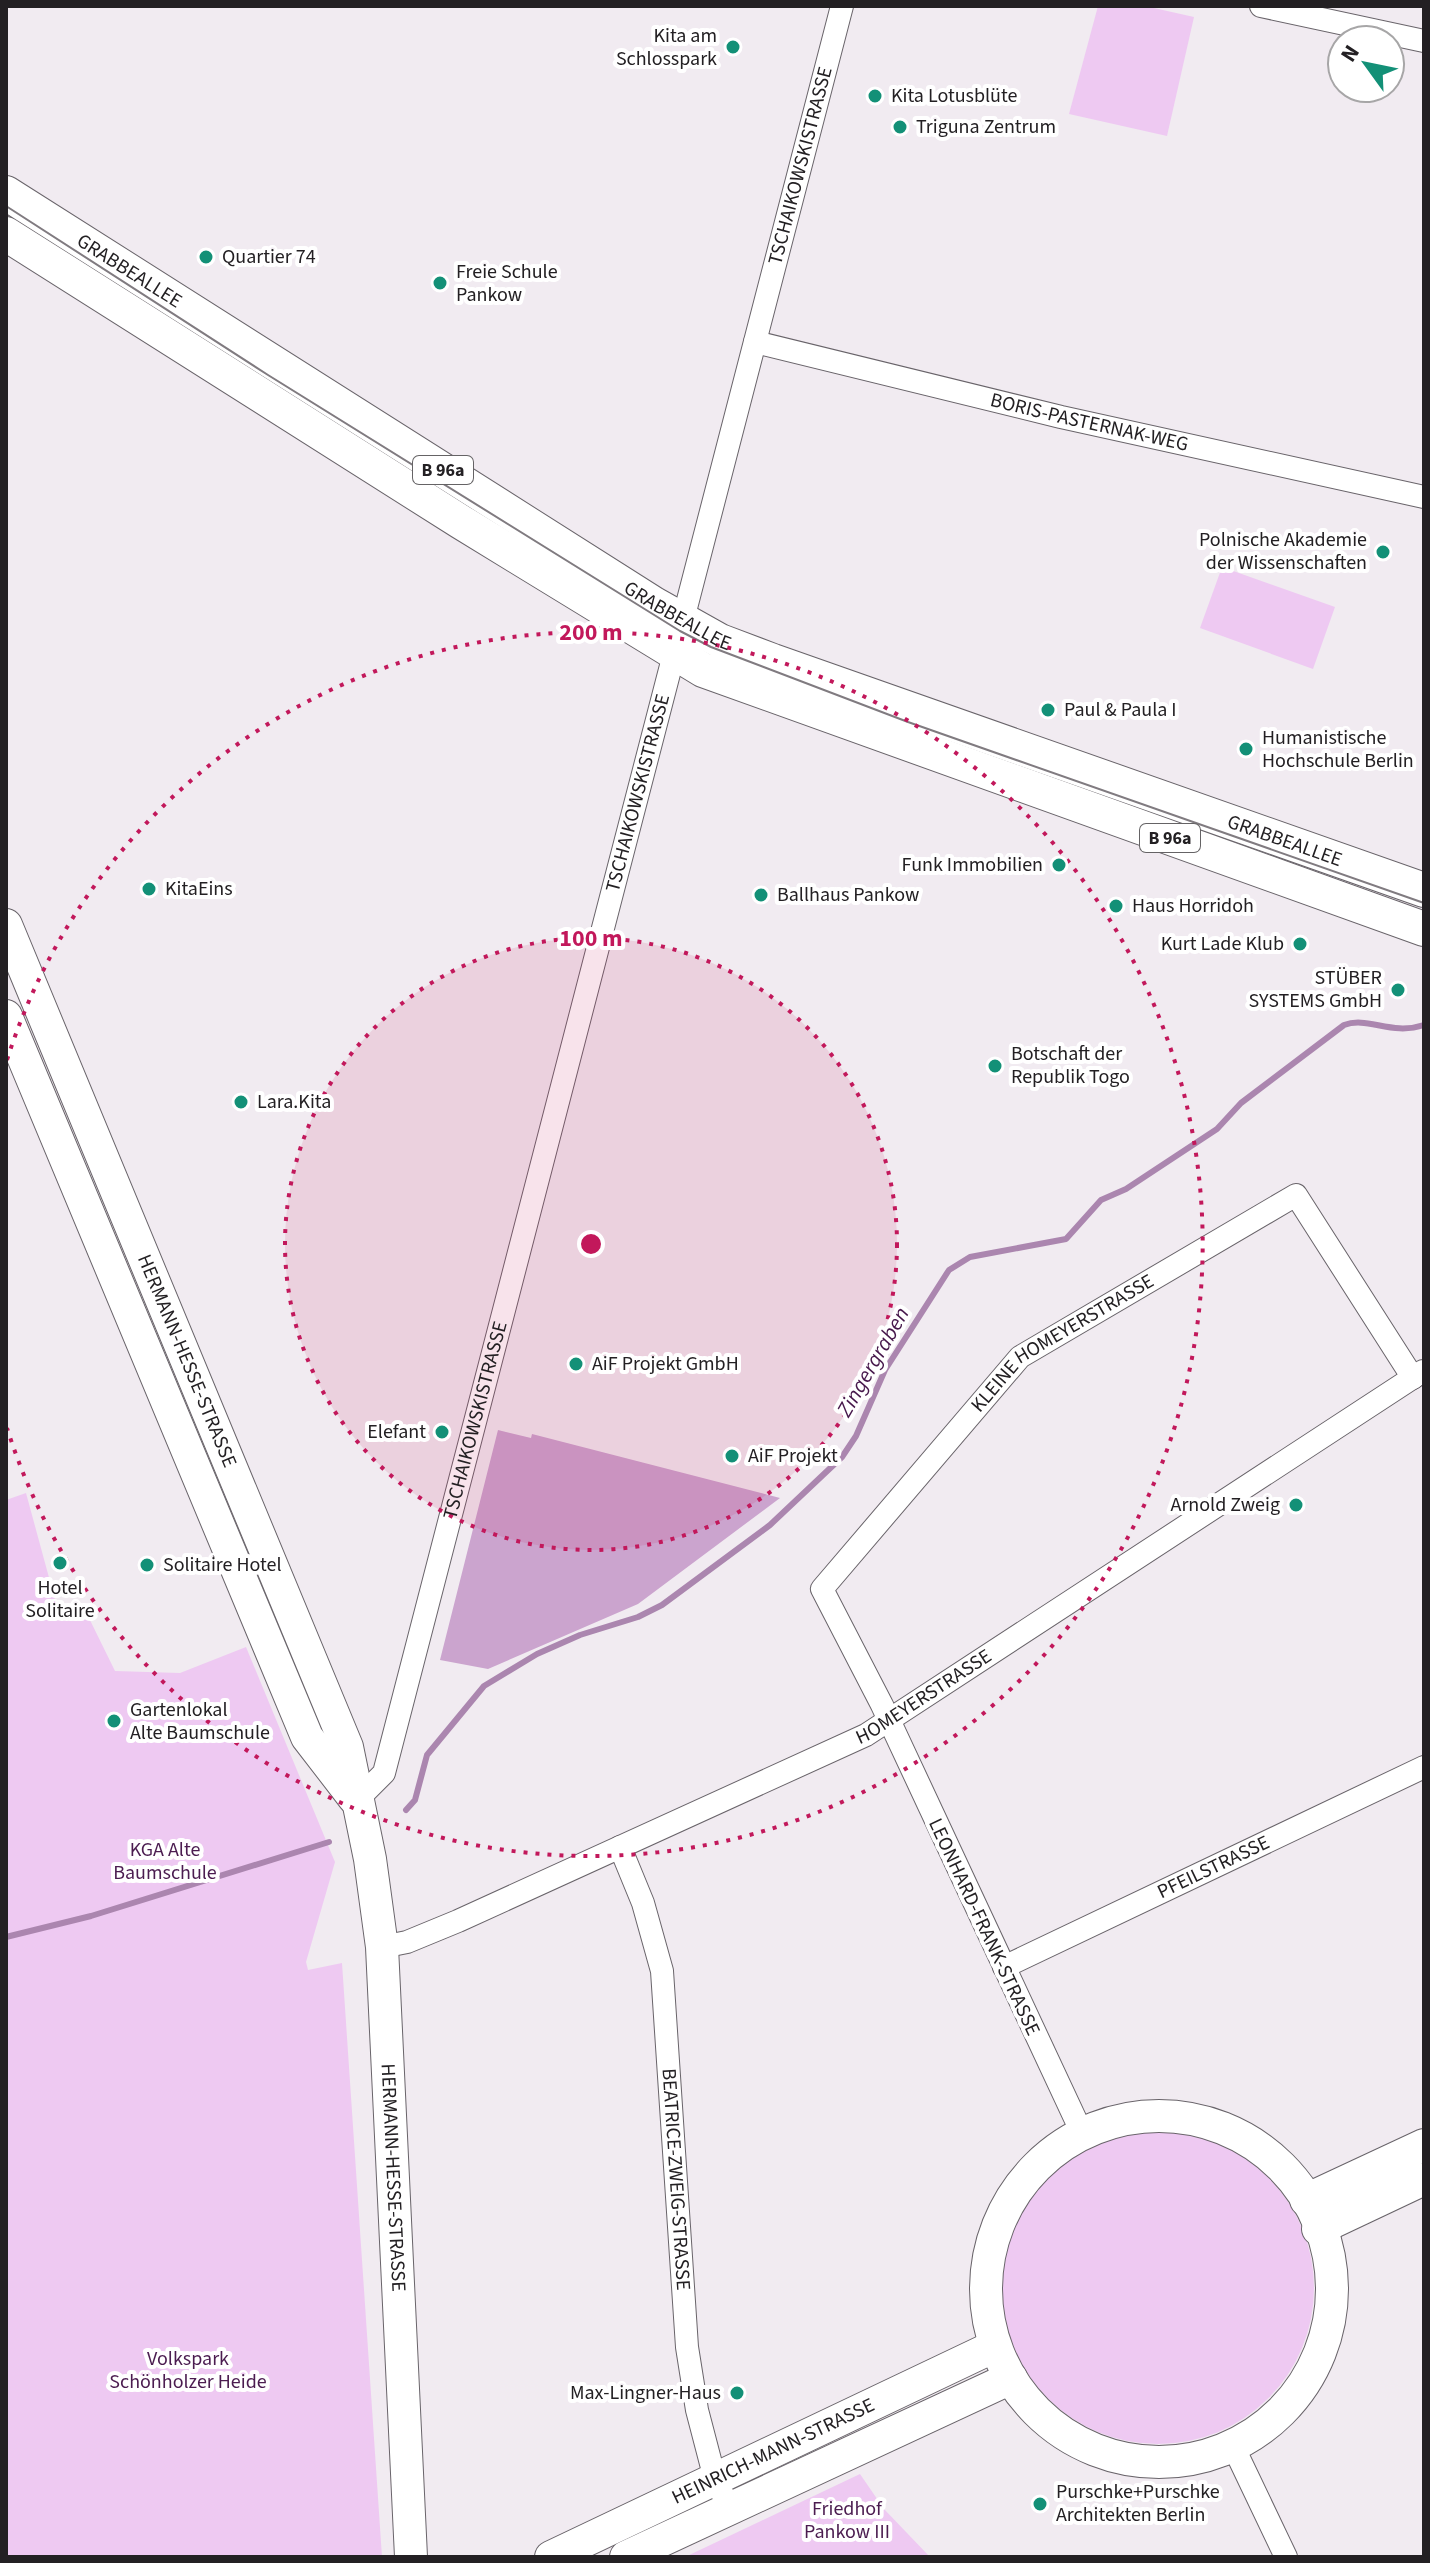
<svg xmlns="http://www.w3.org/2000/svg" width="1430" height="2563" font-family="'Source Sans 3',sans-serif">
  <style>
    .green { fill: #eec9f2 }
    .forest { fill: #cba4ce }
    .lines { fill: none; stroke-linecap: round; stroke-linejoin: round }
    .stream { stroke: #ab86af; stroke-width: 6 }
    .minor-casing { stroke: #69646a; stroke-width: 24 }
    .secondary-casing { stroke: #69646a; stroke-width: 34 }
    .primary-casing { stroke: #69646a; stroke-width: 36 }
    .minor { stroke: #fff; stroke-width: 22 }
    .secondary { stroke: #fff; stroke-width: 32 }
    .primary { stroke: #fff; stroke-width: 34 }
    .tram { stroke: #807b80; stroke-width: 2 }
    .ring { fill: none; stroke: #c2185b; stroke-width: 4; stroke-dasharray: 4 8 }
    .poi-dot { fill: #139077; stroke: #fff; stroke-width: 3 }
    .labels { text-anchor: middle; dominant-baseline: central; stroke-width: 8; stroke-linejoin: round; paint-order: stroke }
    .shield { fill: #fff; stroke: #656365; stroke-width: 2 }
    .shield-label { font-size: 18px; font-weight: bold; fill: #232023 }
    .poi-label { font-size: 20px; fill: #232023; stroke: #fff; text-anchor: start }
    .street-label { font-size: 20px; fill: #232023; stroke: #fff }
    .park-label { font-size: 20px; fill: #4b1c50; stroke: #fff }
    .water-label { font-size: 22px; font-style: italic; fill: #46174b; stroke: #fff }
    .centre { fill: #c2185b; stroke: #fff; stroke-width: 4 }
    .ring-label { font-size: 24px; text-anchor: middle; font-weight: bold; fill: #c2185b; stroke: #fff; stroke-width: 8; stroke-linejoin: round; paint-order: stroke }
  </style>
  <rect width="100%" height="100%" fill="#f1ebf1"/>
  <!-- green -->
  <g class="green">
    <polygon points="1098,6 1145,6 1194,17 1167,136 1069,114"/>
    <polygon points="1222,567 1335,607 1313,669 1200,628"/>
    <polygon points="26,1493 60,1618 86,1612 115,1671 180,1673 246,1647 335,1862 306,1962 308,1970 342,1963 382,2557 6,2557 6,1500"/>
    <circle cx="1158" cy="2288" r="156"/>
    <polygon points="860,2474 884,2509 930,2557 685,2557"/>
  </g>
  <!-- forest -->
  <polygon class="forest" points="498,1430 531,1438 532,1434 780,1498 638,1604 488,1669 440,1660"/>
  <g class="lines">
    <!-- stream -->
    <g class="stream">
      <path d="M406,1810L415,1800L427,1755L484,1686L537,1654L580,1635L638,1617L662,1605L770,1525L842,1457L856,1436L885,1370L949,1270L970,1257L1066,1239L1101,1200L1126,1189L1217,1129L1241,1103L1344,1025C1368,1016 1391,1036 1424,1025"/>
      <polyline points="6,1937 91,1916 329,1842"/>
    </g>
    <defs>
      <g id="minor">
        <polyline points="1261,6 1424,41"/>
        <path id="s1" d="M755,342L1061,417L1424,497"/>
        <path id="s2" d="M356,1801L384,1773L842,6"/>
        <path id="s3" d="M620,1847L643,1903L662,1971L687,2347L697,2410L715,2479L731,2511"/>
        <path id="s4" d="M382,1947L407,1942L458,1921L866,1735L1423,1371"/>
        <path id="s5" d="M1004,1967L1424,1767"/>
        <path id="s6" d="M1081,2131L882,1705L822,1589L1020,1357L1296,1195L1413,1378"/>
        <polyline points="1234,2448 1286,2557"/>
      </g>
      <g id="secondary">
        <path id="s7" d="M6,925L347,1747L370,1859L382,1947L411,2557"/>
        <polyline points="6,1016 307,1737 354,1798"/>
        <circle cx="1159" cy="2289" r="173"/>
        <polyline points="1306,2200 1424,2145"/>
        <polyline points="1318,2229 1424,2179"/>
        <path id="s8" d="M551,2557L995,2346"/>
        <polyline points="626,2557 1011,2378"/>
      </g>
      <g id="primary">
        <path id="s9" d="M6,193L654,604L720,641L773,661L1424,890"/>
        <polyline points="6,234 461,522 703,670 1424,929"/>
      </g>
    </defs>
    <!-- minor casing -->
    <use href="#minor" class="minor-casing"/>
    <!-- secondary casing -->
    <use href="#secondary" class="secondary-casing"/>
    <!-- primary casing -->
    <use href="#primary" class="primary-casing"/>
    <!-- minor -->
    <use href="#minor" class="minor"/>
    <!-- secondary -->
    <use href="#secondary" class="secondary"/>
    <!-- primary -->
    <use href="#primary" class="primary"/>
    <!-- tram -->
    <polyline class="tram" points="6,206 268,375 680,631 711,647 908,722 1424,903"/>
  </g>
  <!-- distance rings -->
  <circle cx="591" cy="1244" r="306" fill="#c2185b" fill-opacity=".12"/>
  <g class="ring">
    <circle cx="591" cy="1244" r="306"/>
    <path d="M7 1060A612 612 0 1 1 7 1428"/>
  </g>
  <!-- markers -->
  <g class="poi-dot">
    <circle cx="733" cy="47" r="8"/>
    <circle cx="875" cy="96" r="8"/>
    <circle cx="900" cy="127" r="8"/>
    <circle cx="206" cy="257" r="8"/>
    <circle cx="440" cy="283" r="8"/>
    <circle cx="1383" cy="552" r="8"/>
    <circle cx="1048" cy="710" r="8"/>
    <circle cx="1246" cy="749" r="8"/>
    <circle cx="1059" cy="865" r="8"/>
    <circle cx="149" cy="889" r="8"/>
    <circle cx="761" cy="895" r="8"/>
    <circle cx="1116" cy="906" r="8"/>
    <circle cx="1300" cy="944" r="8"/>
    <circle cx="1398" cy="990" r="8"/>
    <circle cx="995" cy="1066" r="8"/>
    <circle cx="241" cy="1102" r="8"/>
    <circle cx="576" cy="1364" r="8"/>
    <circle cx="442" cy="1432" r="8"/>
    <circle cx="732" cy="1456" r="8"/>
    <circle cx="1296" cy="1505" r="8"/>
    <circle cx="60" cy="1563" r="8"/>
    <circle cx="147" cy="1565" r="8"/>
    <circle cx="114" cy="1721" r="8"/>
    <circle cx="737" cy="2393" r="8"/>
    <circle cx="1040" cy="2504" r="8"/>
  </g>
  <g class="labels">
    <!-- shield labels -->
    <g class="shield">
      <rect x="413" y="456" width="60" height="28" rx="6"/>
      <rect x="1140" y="824" width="60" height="28" rx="6"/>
    </g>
    <g class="shield-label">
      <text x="443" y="470">B 96a</text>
      <text x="1170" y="838">B 96a</text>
    </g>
    <!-- poi labels -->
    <g class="poi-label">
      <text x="717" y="36" text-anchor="end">Kita am<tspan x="717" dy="23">Schlosspark</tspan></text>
      <text x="891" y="96">Kita Lotusblüte</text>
      <text x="916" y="127">Triguna Zentrum</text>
      <text x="222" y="257">Quartier 74</text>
      <text x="456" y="272">Freie Schule<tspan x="456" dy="23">Pankow</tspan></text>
      <text x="1367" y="540" text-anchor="end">Polnische Akademie<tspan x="1367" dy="23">der Wissenschaften</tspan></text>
      <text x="1064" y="710">Paul &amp; Paula I</text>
      <text x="1262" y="738">Humanistische<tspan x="1262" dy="23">Hochschule Berlin</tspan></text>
      <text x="1043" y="865" text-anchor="end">Funk Immobilien</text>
      <text x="165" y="889">KitaEins</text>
      <text x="777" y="895">Ballhaus Pankow</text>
      <text x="1132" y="906">Haus Horridoh</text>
      <text x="1284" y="944" text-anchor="end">Kurt Lade Klub</text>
      <text x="1382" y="978" text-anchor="end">STÜBER<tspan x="1382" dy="23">SYSTEMS GmbH</tspan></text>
      <text x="1011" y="1054">Botschaft der<tspan x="1011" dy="23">Republik Togo</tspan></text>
      <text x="257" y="1102">Lara.Kita</text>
      <text x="592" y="1364">AiF Projekt GmbH</text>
      <text x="426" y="1432" text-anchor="end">Elefant</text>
      <text x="748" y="1456">AiF Projekt</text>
      <text x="1280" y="1505" text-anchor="end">Arnold Zweig</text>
      <text x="163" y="1565">Solitaire Hotel</text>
      <text x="60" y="1588" text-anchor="middle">Hotel<tspan x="60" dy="23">Solitaire</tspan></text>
      <text x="130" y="1710">Gartenlokal<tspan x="130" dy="23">Alte Baumschule</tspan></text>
      <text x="721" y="2393" text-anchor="end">Max-Lingner-Haus</text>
      <text x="1056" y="2492">Purschke+Purschke<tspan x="1056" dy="23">Architekten Berlin</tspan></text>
    </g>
    <!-- street labels -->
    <g class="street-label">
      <text stroke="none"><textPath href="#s2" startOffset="1700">TSCHAIKOWSKISTRASSE</textPath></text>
      <text stroke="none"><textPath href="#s9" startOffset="146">GRABBEALLEE</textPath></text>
      <text stroke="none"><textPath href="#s1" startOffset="344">BORIS-PASTERNAK-WEG</textPath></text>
      <text stroke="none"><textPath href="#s9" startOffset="794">GRABBEALLEE</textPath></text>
      <text stroke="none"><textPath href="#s2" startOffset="1052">TSCHAIKOWSKISTRASSE</textPath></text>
      <text stroke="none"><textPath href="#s9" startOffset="1442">GRABBEALLEE</textPath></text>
      <text stroke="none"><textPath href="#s6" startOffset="948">KLEINE HOMEYERSTRASSE</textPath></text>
      <text stroke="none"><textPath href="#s7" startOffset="472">HERMANN-HESSE-STRASSE</textPath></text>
      <text stroke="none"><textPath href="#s2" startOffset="404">TSCHAIKOWSKISTRASSE</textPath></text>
      <text stroke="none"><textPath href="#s4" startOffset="598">HOMEYERSTRASSE</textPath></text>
      <text stroke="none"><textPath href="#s5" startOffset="232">PFEILSTRASSE</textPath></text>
      <text transform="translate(984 1927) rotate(65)">LEONHARD-FRANK-STRASSE</text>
      <text stroke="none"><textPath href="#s7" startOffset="1324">HERMANN-HESSE-STRASSE</textPath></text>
      <text stroke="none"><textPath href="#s3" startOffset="340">BEATRICE-ZWEIG-STRASSE</textPath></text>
      <text stroke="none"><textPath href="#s8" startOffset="246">HEINRICH-MANN-STRASSE</textPath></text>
    </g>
    <!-- park labels -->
    <g class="park-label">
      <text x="165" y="1850">KGA Alte<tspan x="165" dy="23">Baumschule</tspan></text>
      <text x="188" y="2359">Volkspark<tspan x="188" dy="23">Schönholzer Heide</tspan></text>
      <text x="847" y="2509">Friedhof<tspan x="847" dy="23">Pankow III</tspan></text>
    </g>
    <!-- water labels -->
    <g class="water-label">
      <text transform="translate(873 1362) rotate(-60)">Zingergraben</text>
    </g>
  </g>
  <circle cx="591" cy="1244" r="12" class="centre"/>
  <g class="ring-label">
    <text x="591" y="640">200 m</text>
    <text x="591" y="946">100 m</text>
  </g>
  <!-- border -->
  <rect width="1430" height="2563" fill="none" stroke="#232023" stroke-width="16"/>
  <!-- north arrow -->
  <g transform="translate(1366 64) rotate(303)"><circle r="38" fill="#ffffff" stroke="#a7a6a7" stroke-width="2"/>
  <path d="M0-6L14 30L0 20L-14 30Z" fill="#139077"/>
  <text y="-12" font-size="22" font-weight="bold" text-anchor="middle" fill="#232023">N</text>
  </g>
</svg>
